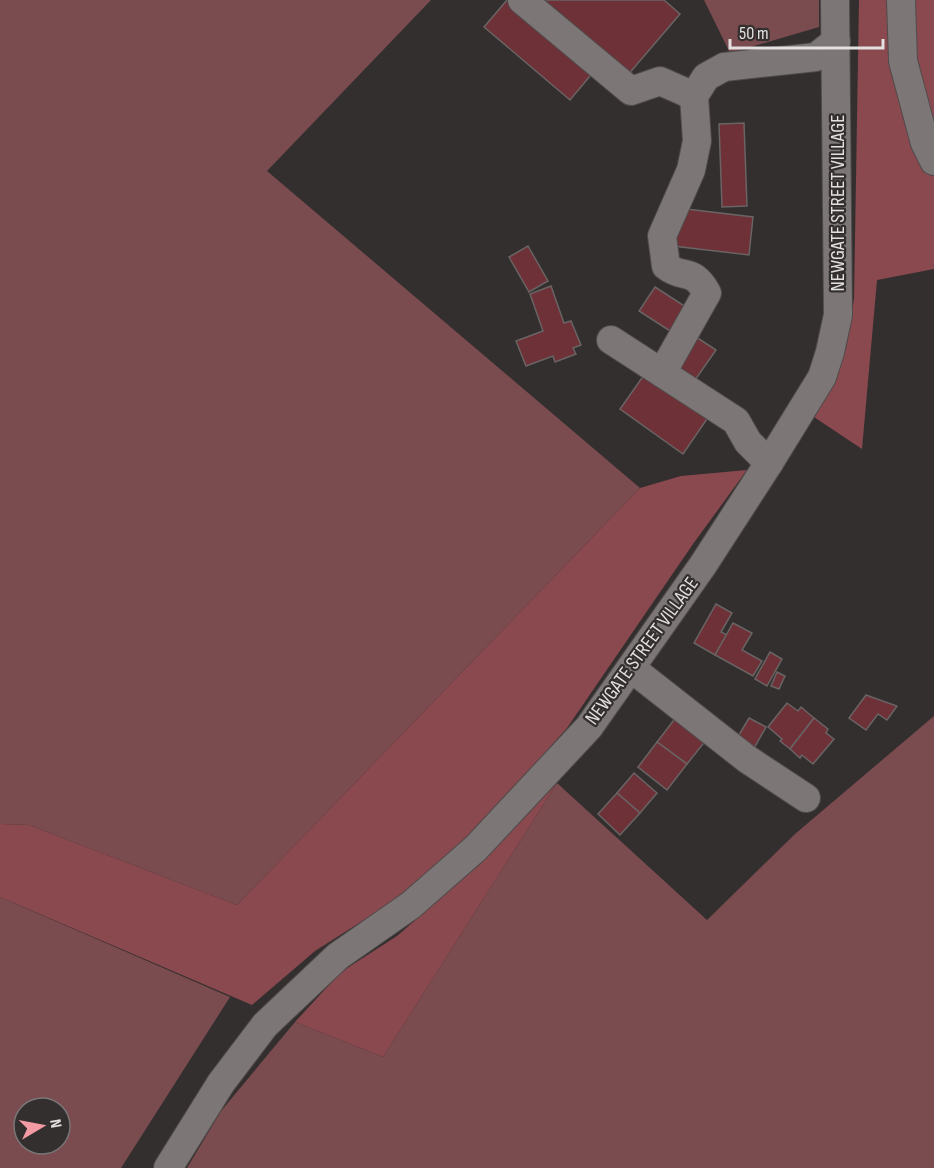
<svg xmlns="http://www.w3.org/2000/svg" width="934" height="1168" font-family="'Sofia Sans Condensed',sans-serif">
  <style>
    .green { fill: #7a4b4f; fill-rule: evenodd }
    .forest { fill: #8a494f }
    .building { fill: #6f3138; stroke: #696464; stroke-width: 1.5 }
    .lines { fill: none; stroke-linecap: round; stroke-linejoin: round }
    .minor-casing { stroke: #504b4b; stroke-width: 30 }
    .minor { stroke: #7c7676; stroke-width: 28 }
    .labels { text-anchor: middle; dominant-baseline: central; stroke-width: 4.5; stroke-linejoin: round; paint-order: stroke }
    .street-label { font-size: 20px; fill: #e3e0e0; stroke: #342f2f }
  </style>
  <rect width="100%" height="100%" fill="#342f2f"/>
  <!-- green -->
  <g class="green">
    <polygon points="0,0 431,0 267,171 640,488 237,905 29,825 0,824"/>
    <polygon points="704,0 819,0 819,27 730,53"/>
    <polygon points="934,716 934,1168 187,1168 221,1111 295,1022 383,1057 557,783 707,920 795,834"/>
    <path d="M0,897L230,997L121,1168H0ZM24,1108H60V1144H24Z"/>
  </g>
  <!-- forest -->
  <g class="forest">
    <polygon points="859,0 934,0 934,269 877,280 862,449 814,417 846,349 854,299"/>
    <polygon points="747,470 693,544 567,728 471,836 397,899 315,951 252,1005 0,897 0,824 29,825 237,905 640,488 681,476"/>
    <polygon points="557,783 383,1057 295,1022 341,972 397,936 480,864"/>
  </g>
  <!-- building -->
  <g class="building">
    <polygon points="507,0 513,0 595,70 570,100 484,27"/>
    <polygon points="538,0 664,0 680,14 627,76"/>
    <polygon points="744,123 747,206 722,207 719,124"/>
    <polygon points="678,208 753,217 749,255 673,246"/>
    <polygon points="528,246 548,281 529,292 509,257"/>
    <polygon points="551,286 564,323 571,321 581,345 573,348 576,354 555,362 553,356 526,366 516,341 543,331 530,294"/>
    <polygon points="655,287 686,307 670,331 639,311"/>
    <polygon points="690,333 716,350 693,383 668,366"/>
    <polygon points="644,375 707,419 683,454 620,409"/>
    <polygon points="716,604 732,613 721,632 727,635 715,655 694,643"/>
    <polygon points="733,623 752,633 742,650 762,661 753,676 715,655"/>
    <polygon points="770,652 782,659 767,686 755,679"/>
    <polygon points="777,672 785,676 779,689 771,686"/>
    <polygon points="866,695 897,706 887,720 878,714 866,730 849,718"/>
    <polygon points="787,703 798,711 801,707 814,718 790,749 780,741 782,739 768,727"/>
    <polygon points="677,716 707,739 687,764 657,742"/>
    <polygon points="749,718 766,727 753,750 736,740"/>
    <polygon points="814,718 828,729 826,733 834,739 813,764 802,755 800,758 790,749"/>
    <polygon points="657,742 687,764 667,790 638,767"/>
    <polygon points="634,773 657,793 640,813 617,793"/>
    <polygon points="617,793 640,813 620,835 598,814"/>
  </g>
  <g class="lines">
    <defs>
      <g id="minor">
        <polyline points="522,0 631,91 660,81 694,96"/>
        <polyline points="901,0 903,61 925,143 934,161"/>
        <path d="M611,340L662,373L707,293C692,266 683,280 666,266L662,236L691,170L697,141L694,96L706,77L724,67L816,57L836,41"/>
        <polyline points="662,373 736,421 748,442 769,463"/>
        <polyline points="631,668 747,759 806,798"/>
        <polyline points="168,1168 221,1083 265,1025 338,956 411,905 476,848 589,727 703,565 769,463 822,377 830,352 838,315 835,0"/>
      </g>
    </defs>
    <!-- minor casing -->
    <use href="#minor" class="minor-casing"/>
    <!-- minor -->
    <use href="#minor" class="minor"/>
  </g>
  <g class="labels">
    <!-- street labels -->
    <g class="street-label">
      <text transform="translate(838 203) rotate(-90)">NEWGATE STREET VILLAGE</text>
      <text transform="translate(642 651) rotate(-54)">NEWGATE STREET VILLAGE</text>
    </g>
  </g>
  <!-- north arrow -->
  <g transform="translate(42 1126) rotate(80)"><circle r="28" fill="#342f2f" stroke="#7a7676" stroke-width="1.5"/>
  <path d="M0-4.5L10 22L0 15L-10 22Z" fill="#f49aa2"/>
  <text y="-9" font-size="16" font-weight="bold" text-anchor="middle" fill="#e3e0e0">N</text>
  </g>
  <!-- scale -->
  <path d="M730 39v9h153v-9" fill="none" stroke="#e3e0e0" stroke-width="3"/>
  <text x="739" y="39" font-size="18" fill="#e3e0e0" stroke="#342f2f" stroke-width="4.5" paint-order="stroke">50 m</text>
</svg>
